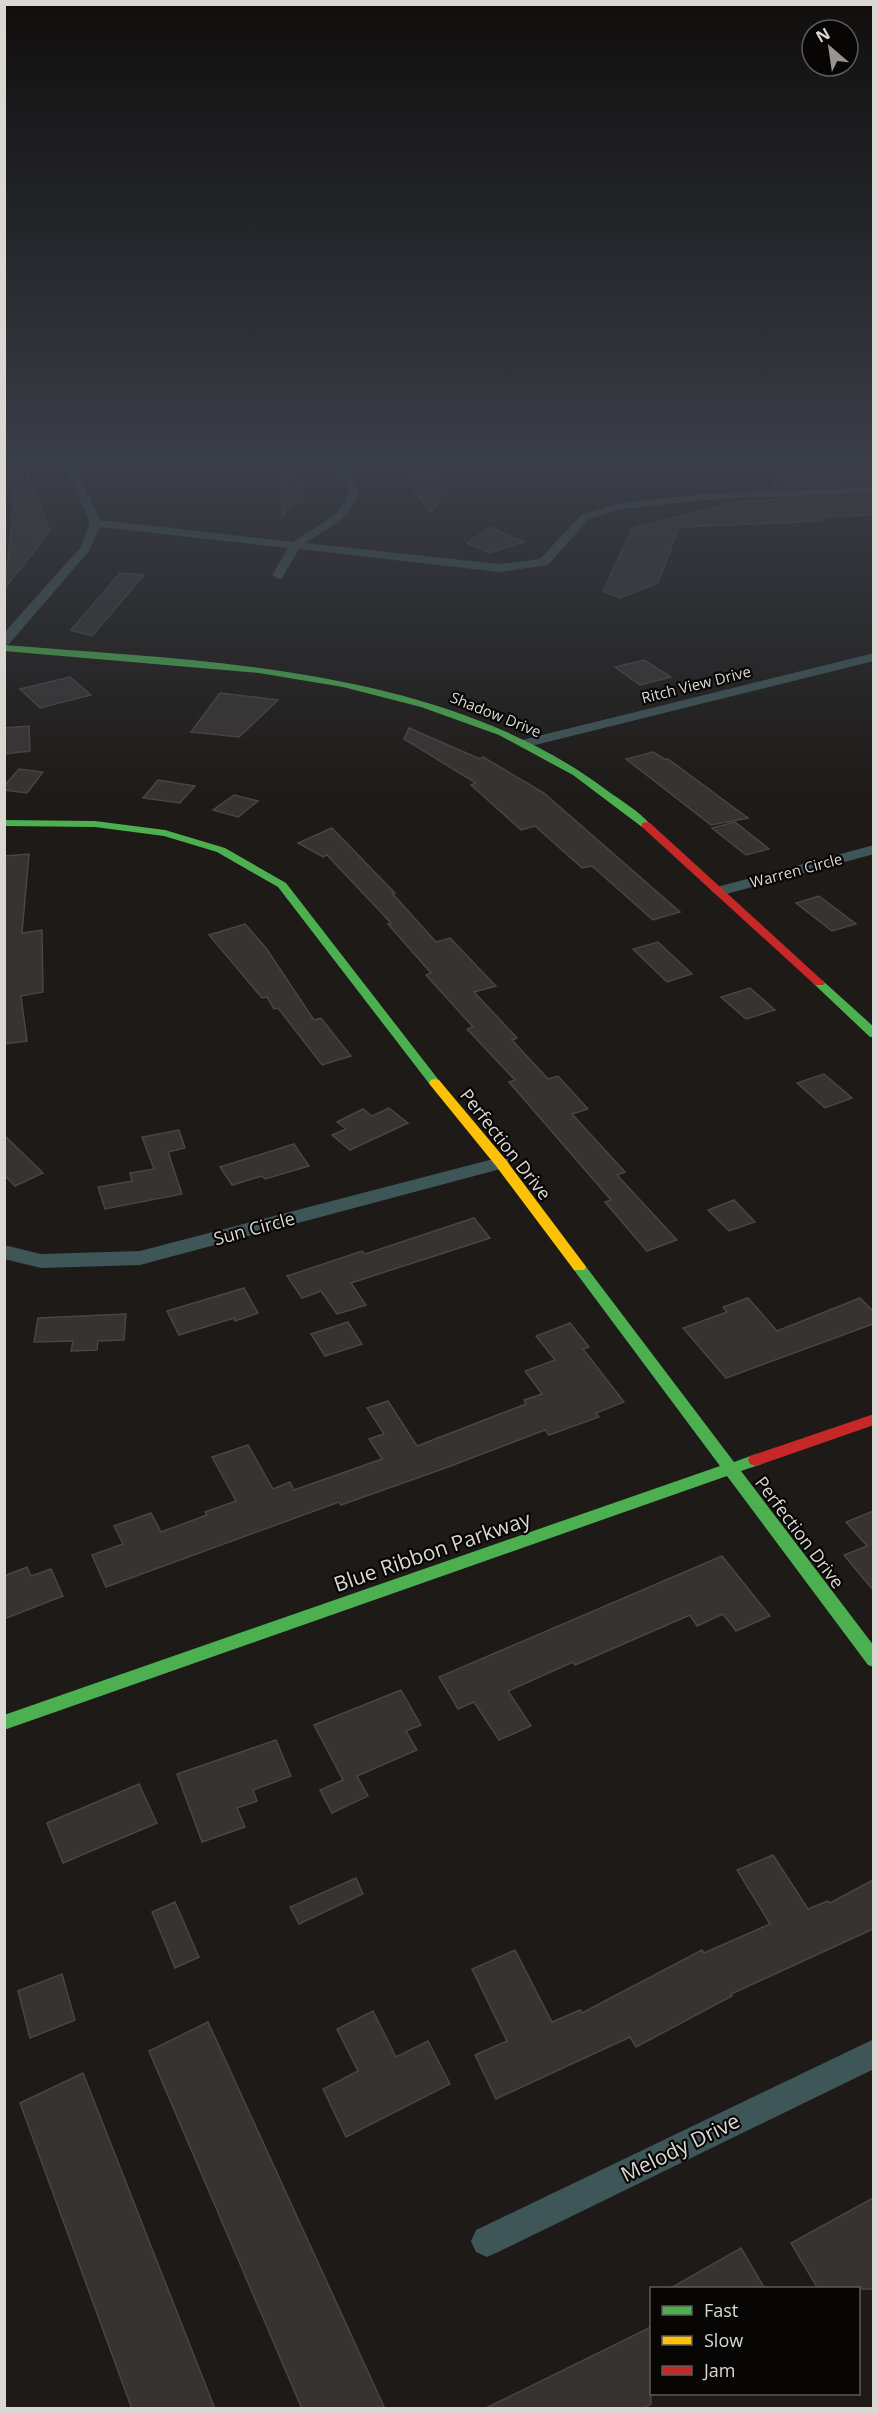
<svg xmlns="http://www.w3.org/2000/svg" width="878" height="2413" font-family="'Open Sans',sans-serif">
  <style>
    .building { fill: #363331; stroke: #484543; stroke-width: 1.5 }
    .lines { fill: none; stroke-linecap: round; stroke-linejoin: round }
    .street { fill: #3f5659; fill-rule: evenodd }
    .fast { fill: #4caf50; fill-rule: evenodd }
    .slow { fill: #ffc107; fill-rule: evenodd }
    .jam { fill: #c62828; fill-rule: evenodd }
    .labels { text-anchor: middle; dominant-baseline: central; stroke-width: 4.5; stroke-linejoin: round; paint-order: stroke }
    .far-street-label { font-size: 15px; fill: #dbd7d3; stroke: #080604 }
    .street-label { font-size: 18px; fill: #dbd7d3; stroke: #080604 }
    .near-street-label { font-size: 21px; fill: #dbd7d3; stroke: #080604 }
  </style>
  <rect width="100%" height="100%" fill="#1d1a17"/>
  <!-- building -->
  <g class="building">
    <polygon points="5,463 24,463 32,492 35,492 50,531 5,588 14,501"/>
    <polygon points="810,463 873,463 873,485 774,489 772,471 815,468"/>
    <polygon points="281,466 303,483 304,502 297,502 282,516"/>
    <polygon points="438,473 448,487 431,513 404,476"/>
    <polygon points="873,495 873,515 819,517 823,521 679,527 658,583 620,598 603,591 632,529 739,501"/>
    <polygon points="490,527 524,542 490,553 467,543"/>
    <polygon points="120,573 144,575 92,636 71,630"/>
    <polygon points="644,660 671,677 640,685 615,667"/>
    <polygon points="70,677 91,695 40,708 20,689"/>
    <polygon points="220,693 278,700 239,737 191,732"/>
    <polygon points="29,726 30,751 4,754 4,728"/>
    <polygon points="409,728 480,759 483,757 544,793 680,912 653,920 592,866 582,868 535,826 521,830 471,785 476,783 404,739"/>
    <polygon points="653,752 664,759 668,759 748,818 711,825 626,759"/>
    <polygon points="19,769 43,772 27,793 4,790 4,786"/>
    <polygon points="158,780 195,786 180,803 143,798"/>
    <polygon points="234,795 258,801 238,817 213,810"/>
    <polygon points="735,822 769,849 746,855 712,828"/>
    <polygon points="332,828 395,893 392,893 436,942 450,938 496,986 474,992 517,1038 512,1040 548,1079 558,1076 588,1109 572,1114 625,1172 617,1175 677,1240 647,1251 605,1202 611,1200 509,1082 515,1080 467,1029 473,1027 426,975 431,973 388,924 391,923 327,855 323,857 298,843"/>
    <polygon points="29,854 22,933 42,930 43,992 21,996 27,1041 4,1044 5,856"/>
    <polygon points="819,896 856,924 832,931 796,903"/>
    <polygon points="245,924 266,948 314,1020 321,1018 351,1056 322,1065 278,1008 274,1009 267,997 262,998 209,935"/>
    <polygon points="658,942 692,974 667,982 633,949"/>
    <polygon points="750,988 775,1010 746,1019 721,997"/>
    <polygon points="824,1074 852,1098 825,1108 797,1083"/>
    <polygon points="389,1108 408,1123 350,1150 332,1135 346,1129 337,1122 363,1109 372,1116"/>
    <polygon points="179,1130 185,1148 168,1152 182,1194 105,1209 98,1187 132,1181 130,1173 154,1169 142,1137"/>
    <polygon points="4,1135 43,1173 15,1186 4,1175"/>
    <polygon points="294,1144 309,1166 265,1179 262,1176 232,1185 220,1167"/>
    <polygon points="734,1200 755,1222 729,1231 708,1210"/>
    <polygon points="474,1218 490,1238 351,1283 366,1305 337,1314 321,1291 302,1298 287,1276 362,1251 365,1254"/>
    <polygon points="244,1288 258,1313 235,1321 234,1318 179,1335 167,1311"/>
    <polygon points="748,1298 777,1331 860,1298 873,1311 873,1324 726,1378 683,1328 727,1312 723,1307"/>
    <polygon points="126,1314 124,1340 98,1341 97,1350 71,1351 73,1341 34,1342 38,1318"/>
    <polygon points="348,1322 362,1344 325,1356 311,1334"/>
    <polygon points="570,1323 589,1347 583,1349 624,1402 596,1413 599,1417 549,1435 545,1430 448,1467 341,1505 339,1502 106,1587 92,1555 123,1544 114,1526 151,1513 161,1532 207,1515 205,1512 236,1501 212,1457 248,1445 273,1489 290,1482 294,1490 382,1459 369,1439 384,1434 367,1408 388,1401 417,1446 526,1404 524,1400 542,1394 525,1371 555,1360 536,1336"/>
    <polygon points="873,1511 873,1590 844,1555 867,1546 846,1522"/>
    <polygon points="722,1556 770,1616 736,1631 723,1614 697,1626 690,1615 575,1665 573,1662 508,1691 531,1726 499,1740 474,1702 458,1709 439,1677"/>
    <polygon points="27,1567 31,1576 51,1569 63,1596 4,1619 4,1576"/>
    <polygon points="401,1690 421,1725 406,1731 417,1750 357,1776 368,1796 332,1813 320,1790 343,1780 314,1725"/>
    <polygon points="276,1740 291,1776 253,1790 257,1801 237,1808 245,1827 202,1842 177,1774"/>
    <polygon points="139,1784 157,1823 63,1863 47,1823"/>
    <polygon points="773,1855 808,1909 828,1901 830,1903 873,1880 873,1929 731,1994 732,1996 636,2047 630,2037 496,2099 475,2055 507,2041 472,1969 515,1950 552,2022 580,2010 582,2013 702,1950 704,1953 770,1924 737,1870"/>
    <polygon points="356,1878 363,1894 299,1924 290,1907"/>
    <polygon points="175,1902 199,1957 175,1968 152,1912"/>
    <polygon points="62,1974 75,2020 30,2038 18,1991"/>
    <polygon points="373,2011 396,2057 428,2041 450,2084 346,2137 323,2089 358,2071 337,2029"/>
    <polygon points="208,2022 385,2409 302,2409 149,2051"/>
    <polygon points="83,2073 215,2409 132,2409 20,2103"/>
    <polygon points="873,2198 873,2289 818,2289 791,2243"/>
    <polygon points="741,2248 765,2289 669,2289"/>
    <polygon points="651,2327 651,2404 642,2409 484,2409"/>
  </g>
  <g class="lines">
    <!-- street -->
    <g class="street">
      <path d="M69,463H79V475L100,520L293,542L335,515L346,501L349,490L345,484L315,463C333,463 350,475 359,490C353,520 328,526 306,543L499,564L540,559L581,515L621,503L704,494L874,487V493L704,500L622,509L589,519L548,565L499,572L299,549L282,578L278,579L272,575L288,548L100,527L89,551L9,644L4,645V633L80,548L90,523L69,475Z"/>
      <polygon points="874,653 874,661 527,747 520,743 522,740"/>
      <polygon points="874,845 874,854 719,896 711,891 713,888"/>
      <polygon points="501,1157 508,1159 510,1163 508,1167 140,1265 41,1268 4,1259 4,1245 41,1254 140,1251"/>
      <polygon points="874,2039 874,2069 498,2252 487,2257 476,2252 471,2241 476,2230"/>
    </g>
    <!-- fast -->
    <g class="fast">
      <path d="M4,645C202,661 440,666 605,789C620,800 639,811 651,825L646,828L642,827L573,775L499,735L421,707L343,687L259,673L4,651Z"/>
      <polygon points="4,820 95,821 165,830 225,848 286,883 441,1083 439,1086 431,1086 278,887 217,852 164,836 95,827 4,826"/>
      <polygon points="819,980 823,981 874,1027 874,1037 870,1037 815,985 813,983 815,981"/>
      <polygon points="579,1262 584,1264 734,1462 756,1454 762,1456 764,1460 762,1464 741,1471 874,1646 874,1667 868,1665 727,1476 4,1730 4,1715 720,1466 574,1270 572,1267"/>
    </g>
    <!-- slow -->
    <polygon class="slow" points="435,1079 439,1080 506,1160 584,1264 586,1267 584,1270 574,1270 496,1166 431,1086 429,1083 431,1080"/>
    <!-- jam -->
    <g class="jam">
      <polygon points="646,822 650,823 823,981 825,983 823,985 815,985 642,827 642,823"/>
      <polygon points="874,1414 874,1425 756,1466 750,1464 748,1460 750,1456"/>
    </g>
  </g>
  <!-- sky -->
  <linearGradient id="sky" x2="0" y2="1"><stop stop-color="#100e0d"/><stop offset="0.58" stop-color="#3a3e47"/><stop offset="1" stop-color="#3a3e47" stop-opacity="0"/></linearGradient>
  <rect width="878" height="801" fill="url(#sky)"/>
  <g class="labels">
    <!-- far-street labels -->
    <g class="far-street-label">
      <text transform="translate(696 684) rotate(-14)">Ritch View Drive</text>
      <text transform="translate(496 714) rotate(22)">Shadow Drive</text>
      <text transform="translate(796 870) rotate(-15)">Warren Circle</text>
    </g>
    <!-- street labels -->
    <g class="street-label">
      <text transform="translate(506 1144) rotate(52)">Perfection Drive</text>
      <text transform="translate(254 1228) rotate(-15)">Sun Circle</text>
      <text transform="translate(800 1532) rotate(53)">Perfection Drive</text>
    </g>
    <!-- near-street labels -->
    <g class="near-street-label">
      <text transform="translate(432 1551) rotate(-19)">Blue Ribbon Parkway</text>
      <text transform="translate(680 2147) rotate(-26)">Melody Drive</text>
    </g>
  </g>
  <!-- border -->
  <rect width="878" height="2413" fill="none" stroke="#dbd7d3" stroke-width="12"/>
  <!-- legend -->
  <rect x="650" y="2287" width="210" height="108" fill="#080604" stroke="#5c5a57" stroke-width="1.5"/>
  <rect x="662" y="2306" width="30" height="9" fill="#4caf50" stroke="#5c5a57" stroke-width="1.5"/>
  <text x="704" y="2317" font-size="18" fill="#dbd7d3">Fast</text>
  <rect x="662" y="2336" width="30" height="9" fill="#ffc107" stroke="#5c5a57" stroke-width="1.5"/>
  <text x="704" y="2347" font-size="18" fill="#dbd7d3">Slow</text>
  <rect x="662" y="2366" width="30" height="9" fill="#c62828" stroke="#5c5a57" stroke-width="1.5"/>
  <text x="704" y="2377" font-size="18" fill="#dbd7d3">Jam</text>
  <!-- north arrow -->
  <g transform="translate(830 48) rotate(331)"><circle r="28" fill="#080604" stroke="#5c5a57" stroke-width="1.5"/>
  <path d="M0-4.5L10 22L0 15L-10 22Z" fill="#989591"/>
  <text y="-9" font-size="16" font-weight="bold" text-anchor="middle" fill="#dbd7d3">N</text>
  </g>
</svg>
